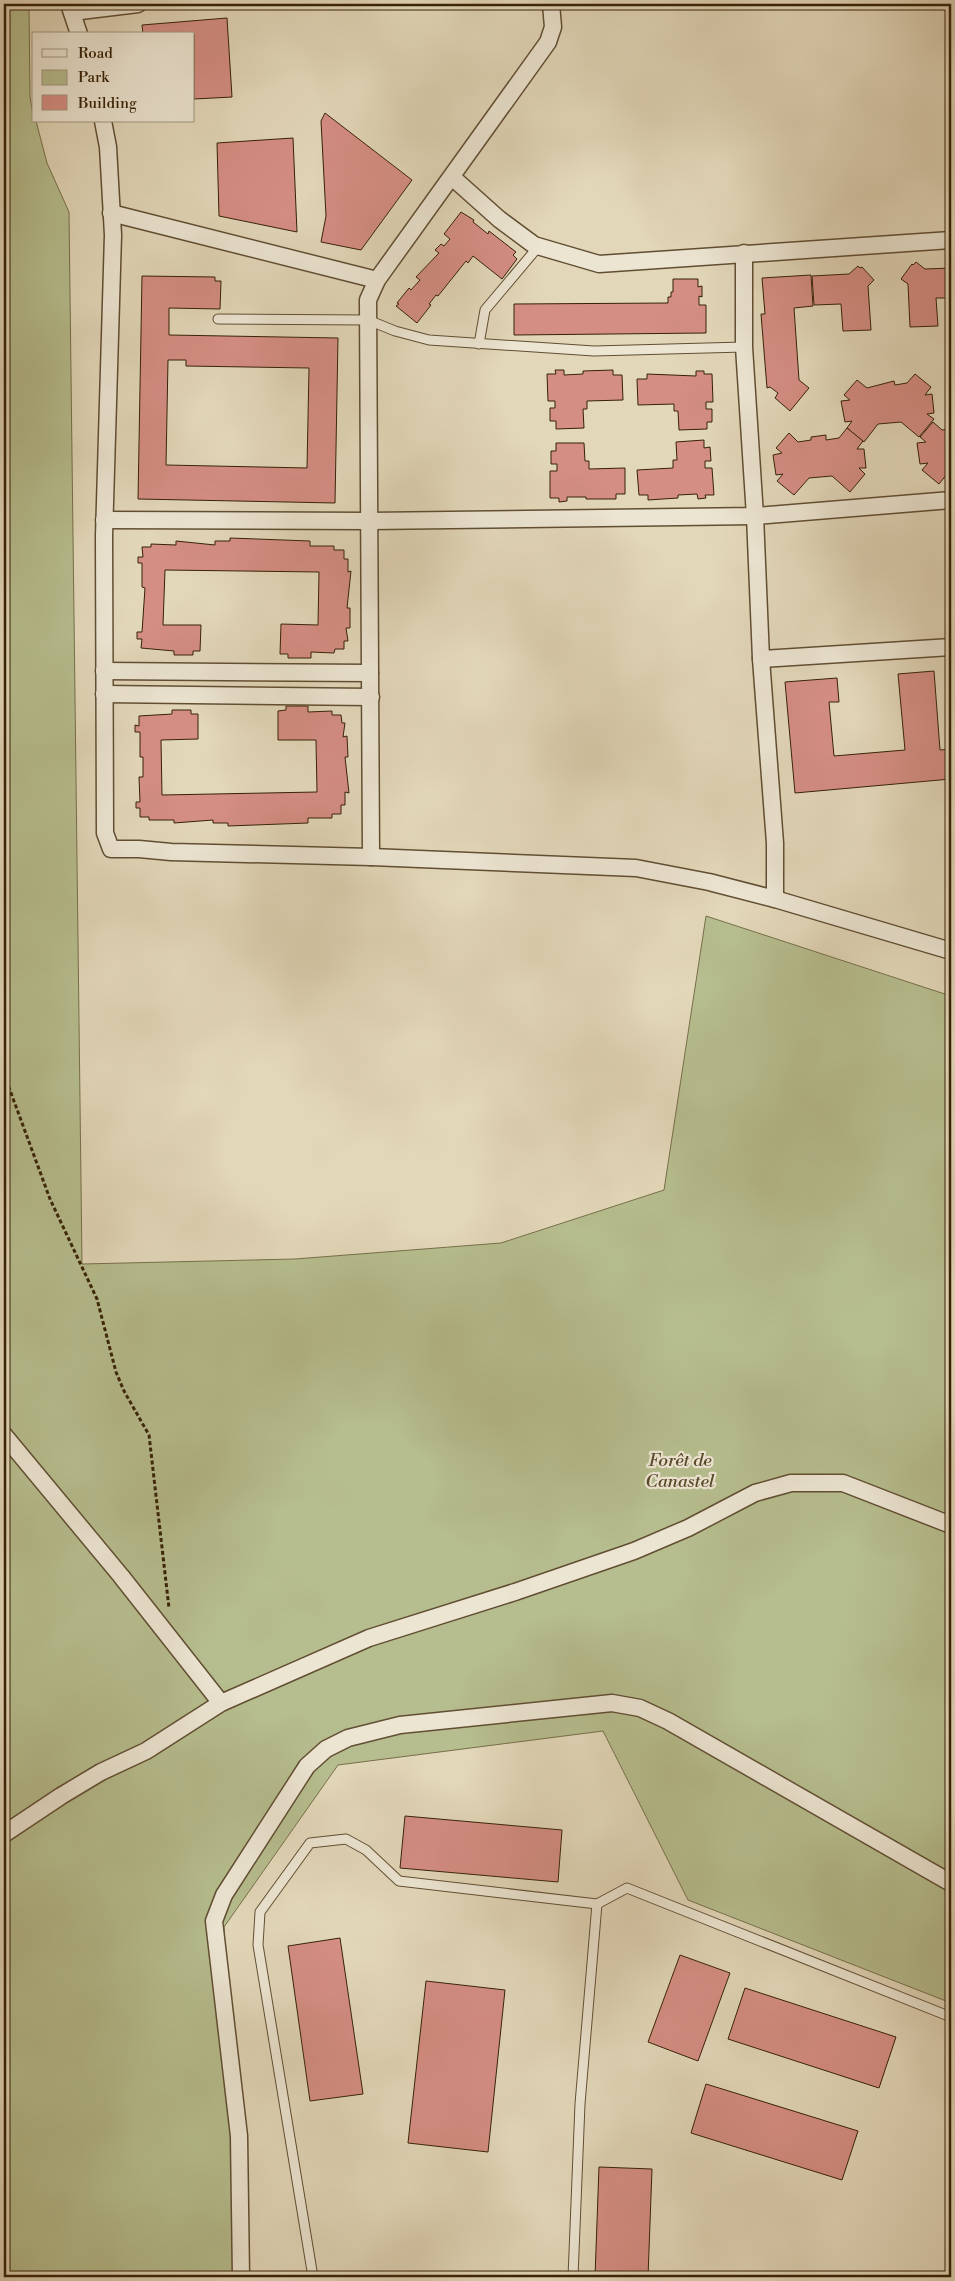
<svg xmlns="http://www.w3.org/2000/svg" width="955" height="2281" font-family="'Libre Bodoni',serif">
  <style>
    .green { fill: #b6bd8e; stroke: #766f4a }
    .building { fill: #d58e84; stroke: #362106; fill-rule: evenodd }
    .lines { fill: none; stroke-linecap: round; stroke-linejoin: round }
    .lane-casing { stroke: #614e33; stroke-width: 11 }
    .street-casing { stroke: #614e33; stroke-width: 19 }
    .path { stroke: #362106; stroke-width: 3; stroke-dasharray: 4 2.5; stroke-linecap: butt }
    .lane { stroke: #ece5d2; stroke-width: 9 }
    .street { stroke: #ece5d2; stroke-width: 16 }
    .labels { text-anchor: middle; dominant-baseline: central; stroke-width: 4.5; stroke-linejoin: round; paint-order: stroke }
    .park-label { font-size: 18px; font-style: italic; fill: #564828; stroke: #ece5d2 }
  </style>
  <rect width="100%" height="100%" fill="#e2d7b9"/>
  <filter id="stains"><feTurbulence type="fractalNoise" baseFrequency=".004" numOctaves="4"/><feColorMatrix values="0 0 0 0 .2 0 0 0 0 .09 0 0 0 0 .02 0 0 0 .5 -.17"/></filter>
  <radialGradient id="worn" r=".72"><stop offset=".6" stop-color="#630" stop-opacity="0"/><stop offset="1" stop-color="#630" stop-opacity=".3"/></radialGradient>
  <!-- green -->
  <polygon class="green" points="4,4 28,4 29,6 30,97 34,121 36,121 47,163 69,212 82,1264 295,1259 501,1243 664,1190 706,916 951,996 951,2003 688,1900 603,1731 338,1765 224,1927 243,2277 4,2277"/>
  <!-- building -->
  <g class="building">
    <polygon points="227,18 232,97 194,99 194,34 143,34 142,25"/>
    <polygon points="325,113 412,180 361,250 321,242 326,216 321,121"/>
    <polygon points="293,138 297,232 219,216 217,143"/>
    <polygon points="461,212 474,220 473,222 488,234 489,231 516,252 513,255 517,259 502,279 473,256 468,263 466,261 438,296 436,295 429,304 431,305 417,323 396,306 399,304 397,303 409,288 411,290 420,280 416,277 439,253 435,250 441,244 444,246 450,239 444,234"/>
    <polygon points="916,262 925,269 951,268 951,298 936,298 938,326 910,327 908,284 901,279 912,264 913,265"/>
    <polygon points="858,266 860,268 862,267 874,280 868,286 871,330 843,331 841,304 814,305 812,276 849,274"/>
    <polygon points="811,275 813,306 794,308 799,380 809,388 790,411 775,398 778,393 770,387 767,388 761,314 765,314 762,278"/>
    <path d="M142,276L215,277V281H221L220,309L169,308V335L338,338L335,503L138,499ZM168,360H186V366L309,368L307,468L166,465Z"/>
    <polygon points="673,279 698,279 698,287 702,286 702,297 699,296 699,305 706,305 706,333 514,335 514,304 668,303 668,297 671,297 671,292 673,292"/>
    <polygon points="555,370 564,370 564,375 583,374 583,371 613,370 613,375 622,375 623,400 587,401 587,409 583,409 584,428 556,429 556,421 550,421 550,408 555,408 555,401 548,401 547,374 556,374"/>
    <polygon points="696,371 704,371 704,374 712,374 713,402 706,402 706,409 712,409 712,422 707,422 707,429 679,430 678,411 674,411 674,404 638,405 637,379 647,379 647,374 696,376"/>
    <polygon points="915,374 931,387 925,395 932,394 934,413 927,414 934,419 919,437 901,422 878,424 864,442 847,428 852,421 845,422 841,401 850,400 844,395 857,380 867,388 894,381 895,385 907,383"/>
    <polygon points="933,422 942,430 951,429 951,469 939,484 922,470 928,463 920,464 917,443 926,442 920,437"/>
    <polygon points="847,428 863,441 857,449 864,449 866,468 859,468 865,474 850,492 832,476 809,478 794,495 777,481 783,474 776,475 773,455 782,453 776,448 789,433 798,442 811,440 811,437 826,435 826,440 839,438"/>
    <polygon points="704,440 704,448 710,447 711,461 705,461 705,468 712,468 714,495 705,495 706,498 698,499 697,494 678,495 678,498 648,500 648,495 639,495 637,470 673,468 673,460 677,460 676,442"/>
    <polygon points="556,443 584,443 585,461 589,461 589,469 625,468 625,494 616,494 616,499 586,499 586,497 567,497 567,501 559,502 559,498 550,498 550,471 557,471 557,464 551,464 551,451 556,451"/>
    <polygon points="230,538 310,541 310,546 334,546 334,550 344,550 344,559 348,559 348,572 351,571 347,608 350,608 350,628 346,628 348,641 344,641 344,649 335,649 334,653 311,652 311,658 288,658 288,654 280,654 281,624 318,625 319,572 165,570 163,625 201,625 200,651 193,651 193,655 174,655 174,651 141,648 142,639 137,639 137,632 142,632 145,588 142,587 142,563 138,563 138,557 143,557 142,547 151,547 151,544 176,545 176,541 215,545 215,541 230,541"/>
    <polygon points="934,671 940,750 951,749 951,779 795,793 785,682 837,678 839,702 829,702 834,756 905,750 898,674"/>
    <polygon points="286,706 308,706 308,712 332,711 332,715 341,715 342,723 345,723 343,737 347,736 348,757 345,757 349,793 345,792 345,805 341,805 341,814 332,814 332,818 308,818 308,823 228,826 228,823 213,823 213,820 174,823 174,820 149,820 149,817 140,817 140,808 136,808 136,802 140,802 139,777 143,777 143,757 140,757 140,732 135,732 135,725 139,726 139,716 172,714 172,710 191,710 191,714 198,714 198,739 161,740 162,795 317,792 316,740 278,740 278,711 286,710"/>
    <polygon points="405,1816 562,1830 558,1882 400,1868"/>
    <polygon points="340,1938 363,2094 310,2101 288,1946"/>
    <polygon points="680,1955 730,1973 698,2061 648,2042"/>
    <polygon points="426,1981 505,1990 488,2152 408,2143"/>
    <polygon points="745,1988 896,2037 879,2088 728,2039"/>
    <polygon points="706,2084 858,2131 842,2180 691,2133"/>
    <polygon points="599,2167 652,2169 648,2277 595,2277"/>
  </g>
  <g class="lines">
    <defs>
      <g id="lane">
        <polyline points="218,319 368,320 395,331 429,340 594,351 744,347"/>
        <polyline points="479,344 485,310 538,247"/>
        <polyline points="313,2277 258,1945 260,1912 310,1843 346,1839 366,1850 399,1881 597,1904 627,1888 951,2017"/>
        <polyline points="573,2277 580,2104 597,1904"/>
      </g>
      <g id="street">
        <polyline points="69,4 79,34"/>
        <polyline points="72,12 138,4"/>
        <polyline points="103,121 108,147 113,235 104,536 105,833 111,849 139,849 171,852 371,857 636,868 709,882 775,899 951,951"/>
        <polyline points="452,177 499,219 534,245 599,264 951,240"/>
        <polyline points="111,213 377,280"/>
        <polyline points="744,253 744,347 755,516 761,659 775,843 775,899"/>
        <polyline points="104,520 370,521 755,516 951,500"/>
        <polyline points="761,659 951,647"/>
        <polyline points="104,671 370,673"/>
        <polyline points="104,694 371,697"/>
        <polyline points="371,857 368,300 377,280 548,42 553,27 551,4"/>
        <polyline points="4,1435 121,1576 221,1703"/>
        <polyline points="4,1834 61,1796 101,1772 146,1751 221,1703 369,1638 515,1592 634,1551 688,1528 755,1493 791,1483 843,1483 951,1525"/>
        <polyline points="241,2277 239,2136 214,1921 224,1895 307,1766 326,1749 348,1738 400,1725 612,1703 640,1708 668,1721 951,1883"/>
      </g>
    </defs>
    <!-- lane casing -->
    <use href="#lane" class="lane-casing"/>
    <!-- street casing -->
    <use href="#street" class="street-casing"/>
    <!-- path -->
    <polyline class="path" points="4,1074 50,1199 97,1299 116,1372 124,1391 149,1435 169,1608"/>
    <!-- lane -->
    <use href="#lane" class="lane"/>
    <!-- street -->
    <use href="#street" class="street"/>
  </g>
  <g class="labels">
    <!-- park labels -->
    <g class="park-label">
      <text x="680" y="1460">Forêt de<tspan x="680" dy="21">Canastel</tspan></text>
    </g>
  </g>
  <!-- margin -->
  <rect width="955" height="2281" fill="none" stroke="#e2d7b9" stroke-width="20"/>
  <rect x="5" y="5" width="945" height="2271" fill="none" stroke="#362106" stroke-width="2.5"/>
  <rect x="10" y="10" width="935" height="2261" fill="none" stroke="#362106"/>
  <!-- legend -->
  <rect x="32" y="32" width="162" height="90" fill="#ece5d2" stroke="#a39780"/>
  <rect x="42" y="49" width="25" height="8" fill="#ece5d2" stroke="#a39780"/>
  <text x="78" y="58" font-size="15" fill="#362106">Road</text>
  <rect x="42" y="70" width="25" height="15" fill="#b6bd8e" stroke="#a39780"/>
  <text x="78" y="82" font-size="15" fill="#362106">Park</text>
  <rect x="42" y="95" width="25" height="15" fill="#d58e84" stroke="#a39780"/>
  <text x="78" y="108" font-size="15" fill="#362106">Building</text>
  <rect width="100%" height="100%" filter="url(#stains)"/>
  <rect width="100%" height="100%" fill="url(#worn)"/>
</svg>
